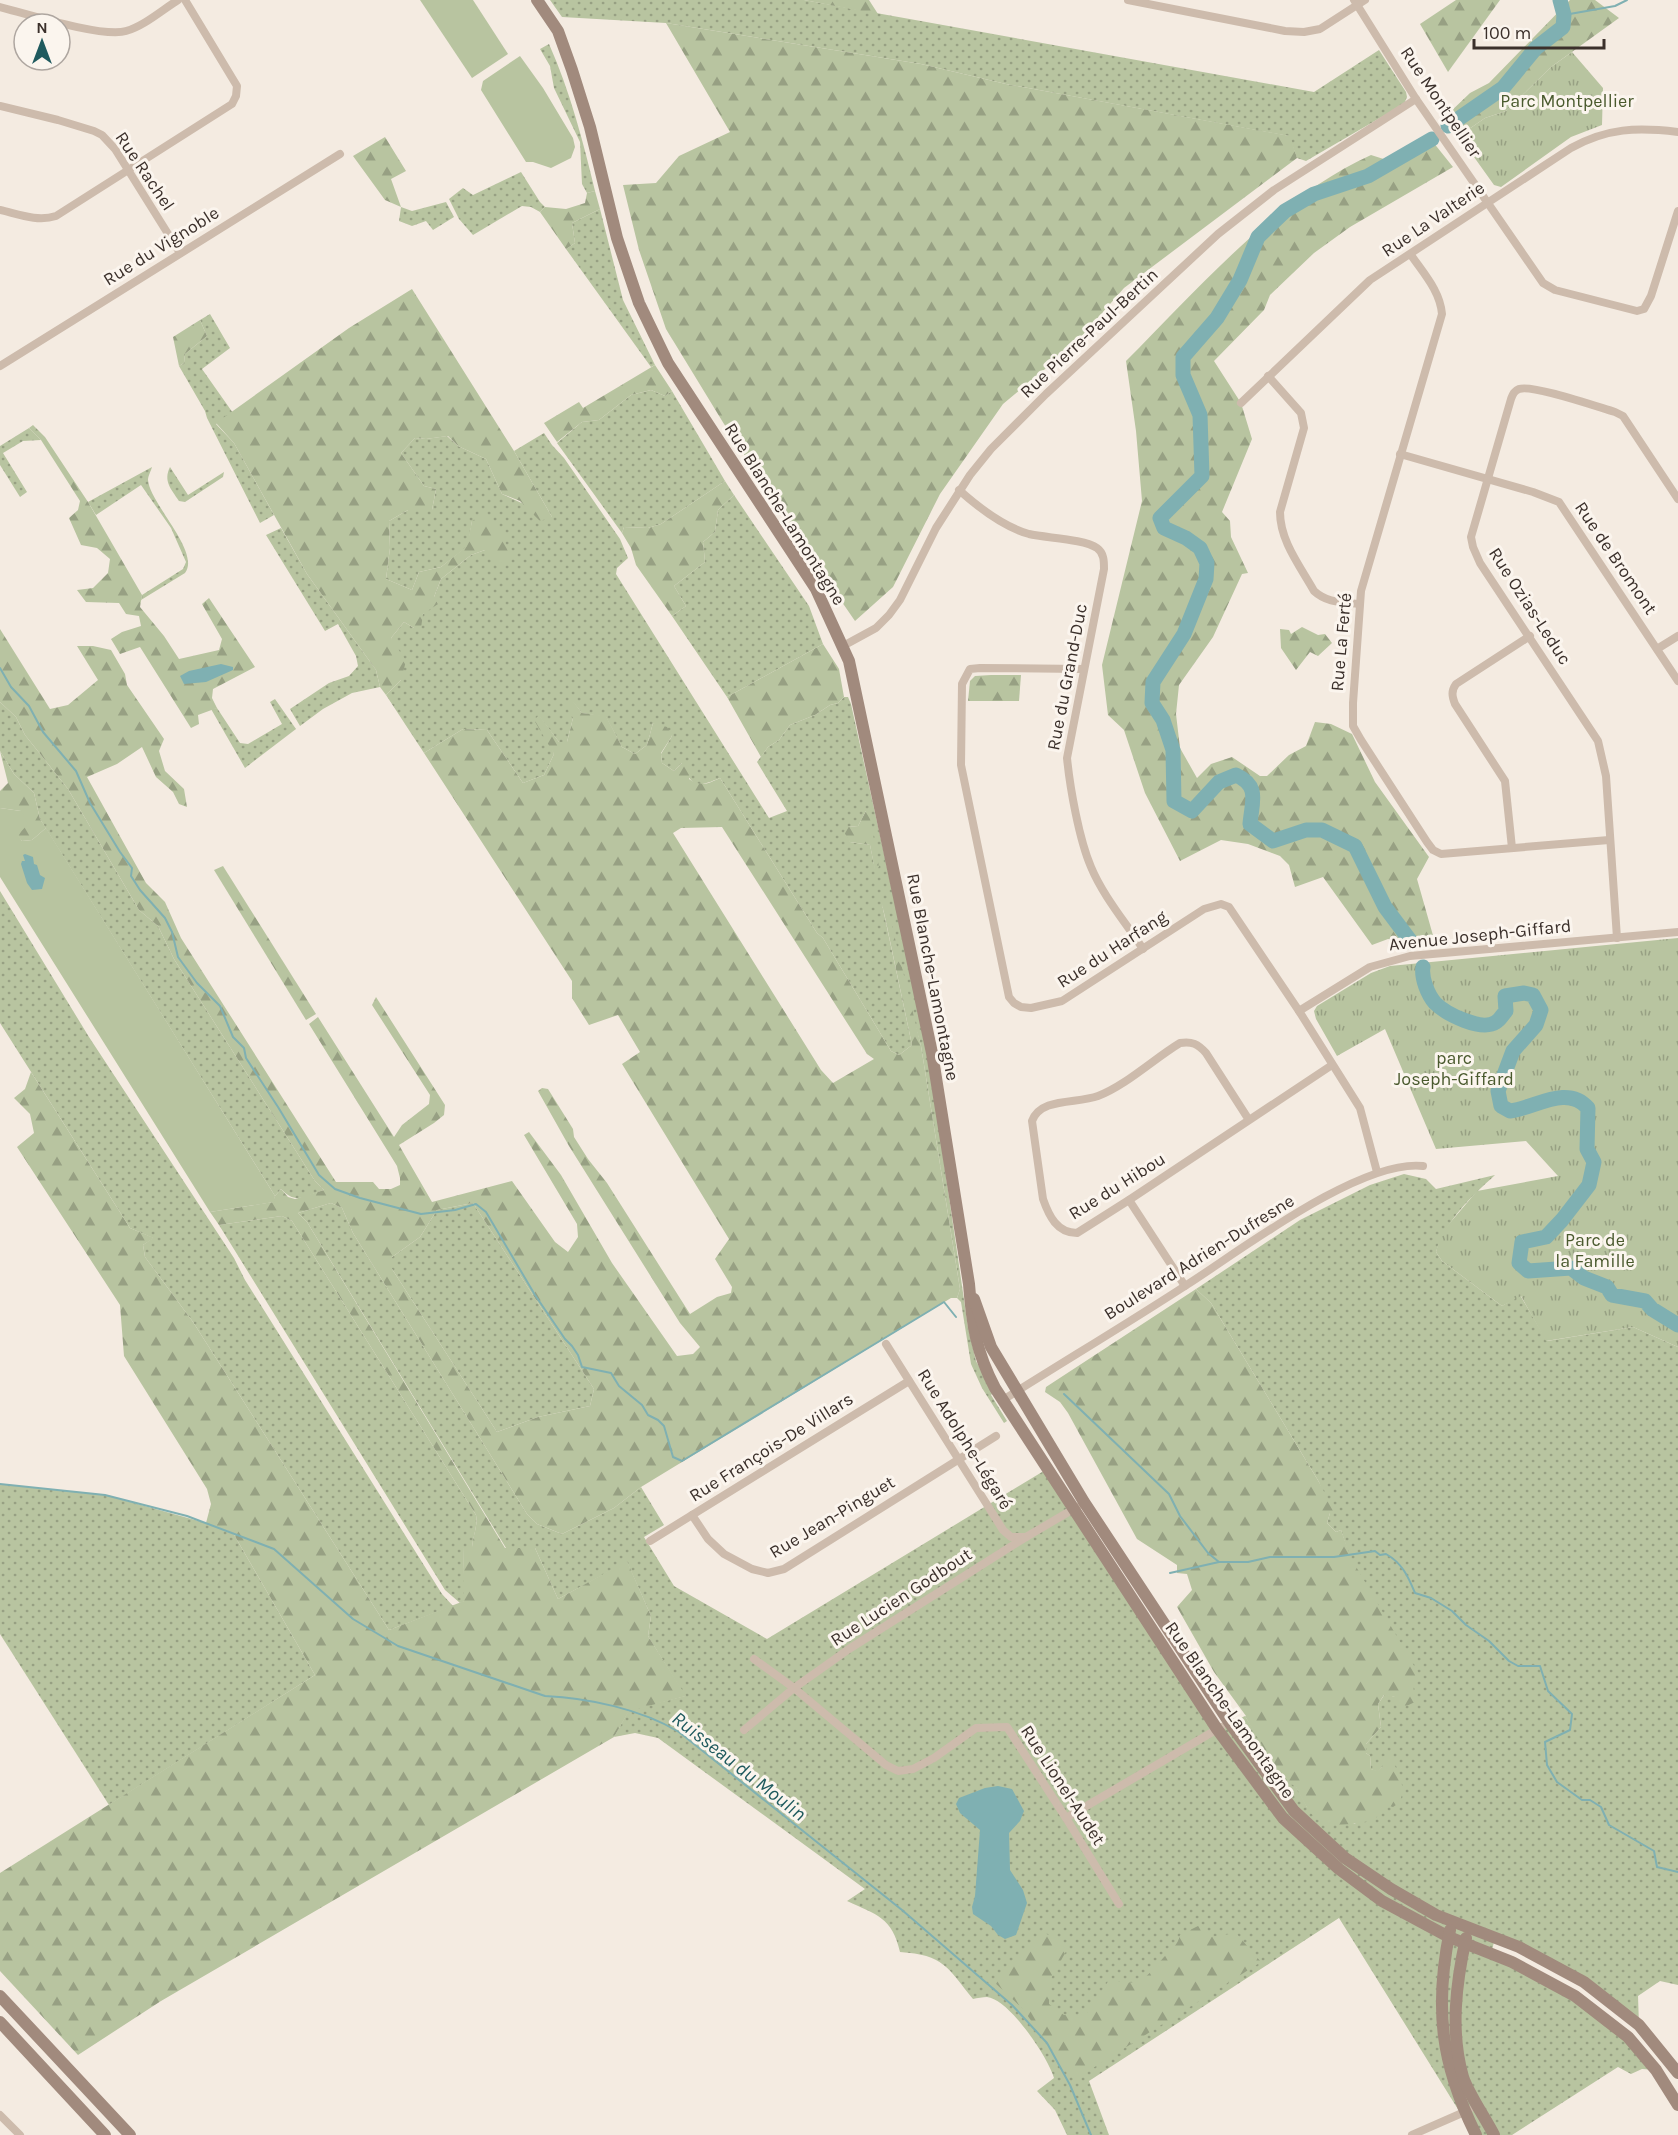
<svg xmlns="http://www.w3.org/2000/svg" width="1678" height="2135" font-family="Karla,sans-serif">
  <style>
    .grass { fill: url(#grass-dots); fill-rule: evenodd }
    .forest { fill: url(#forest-firs); fill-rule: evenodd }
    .park { fill: url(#park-tufts) }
    .garden { fill: #b8c4a0 }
    .water { fill: #7fb0b2 }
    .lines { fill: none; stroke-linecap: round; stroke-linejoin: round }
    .stream { stroke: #7fb0b2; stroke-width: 2 }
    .river { stroke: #7fb0b2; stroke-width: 15 }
    .street { stroke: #cdbbac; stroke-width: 8 }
    .secondary { stroke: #a18a7d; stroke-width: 12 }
    .labels { text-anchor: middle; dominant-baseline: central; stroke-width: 6; stroke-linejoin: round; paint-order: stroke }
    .park-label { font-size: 18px; fill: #4a5a2e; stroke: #fbf5ee }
    .street-label { font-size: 18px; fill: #3b302b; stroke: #fbf5ee }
    .water-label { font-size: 20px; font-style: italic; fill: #1f5a5e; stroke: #fbf5ee }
  </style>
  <defs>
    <pattern id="grass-dots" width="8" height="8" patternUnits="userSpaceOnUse" patternTransform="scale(1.5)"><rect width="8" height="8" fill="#b8c4a0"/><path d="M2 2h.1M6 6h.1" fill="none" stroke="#97a083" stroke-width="1.8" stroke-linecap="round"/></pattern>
    <pattern id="forest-firs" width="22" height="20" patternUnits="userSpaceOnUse" patternTransform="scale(1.5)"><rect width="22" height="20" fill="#b8c4a0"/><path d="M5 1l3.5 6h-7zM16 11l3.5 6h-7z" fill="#97a083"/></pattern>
    <pattern id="park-tufts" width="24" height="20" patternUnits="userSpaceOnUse" patternTransform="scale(1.5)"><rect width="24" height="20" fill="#b8c4a0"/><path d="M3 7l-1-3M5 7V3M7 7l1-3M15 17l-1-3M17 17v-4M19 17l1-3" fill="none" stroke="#97a083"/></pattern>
  </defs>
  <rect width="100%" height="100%" fill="#f4ebe1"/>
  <!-- grass -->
  <g class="grass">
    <polygon points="550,0 804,0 1314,92 1379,50 1406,92 1407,97 1404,104 1306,161 1297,158 1289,136 1006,84 921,64 666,23 562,17"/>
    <path d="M549,44C570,91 583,141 595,191L587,193L582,184L580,142L554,88L550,66L540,49Z"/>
    <polygon points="521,172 540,202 545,207 540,212 531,207 522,206 473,235 459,219 449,199 463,188 473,195"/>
    <polygon points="446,202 454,217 433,230 426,221 412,226 399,221 401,207 412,211"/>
    <polygon points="600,209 623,300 655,365 651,367 566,249 575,243 572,223"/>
    <polygon points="210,314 230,348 202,369 233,413 216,424 234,443 274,515 260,523 207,418 205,411 179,366 184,363 185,354 207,336 200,320"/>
    <polygon points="651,390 665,396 672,391 725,481 661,524 648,528 624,527 622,533 557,443 582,422 599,420 631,395"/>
    <polygon points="29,428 41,440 23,441 3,453 27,492 20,497 0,465 0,446"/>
    <path d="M544,433L552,445L564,458L620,539L628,558L617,568L616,574L769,818L787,811L757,762L768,747L779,740L790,725L815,715L830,705L838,703L844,697H848L851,704L928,1053L968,1327L976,1361L993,1393L991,1395L1007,1421L1004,1423L982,1388L971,1364L961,1302L957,1298L960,1289L921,1046L882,904L912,1045L899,1055L891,1051L823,938L817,933L720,778C696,788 692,788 682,763L674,771L662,763L661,754L672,736L653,723L647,745L635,754L622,747L606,717L582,713L573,702V718L567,742H559L539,716L554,754L544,775L523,783L487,730L463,729L424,753L386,695L401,680L391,638L404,622L414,628L434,597L441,579L471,555L485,550L472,521L468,546L441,567L419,572L412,590L386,579L390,548L389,521L408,510H432L436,489L424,486L401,453L415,438L426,439L447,436L458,446L486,459L502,494L552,517L514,451ZM866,811L875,869L870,845L850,842L848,827L858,826Z"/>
    <path d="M152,467C151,471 148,476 148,480C150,504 201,552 185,573L141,600L142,595L183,569L186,562L171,528L141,485L96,515L88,502Z"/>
    <path d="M170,467L188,495L224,472L223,477L185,502L179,501C171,489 163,481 170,467Z"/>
    <polygon points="734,495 809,606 823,644 727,697 672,616 686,606 674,586 705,562 703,542 715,532 718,510"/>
    <polygon points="281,528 307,574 376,670 380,687 352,693 323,709 300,726 290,709 329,683 349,676 358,666 356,656 338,624 325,631 266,535"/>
    <polygon points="275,699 296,729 245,768 211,709 217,708 240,743 248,744 282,724 270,702"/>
    <path d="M0,702L16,717L25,735L68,789L139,910L158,926L174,959L315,1181L324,1190C305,1196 296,1205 281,1189L275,1196L40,819L34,793L14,774L0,751Z"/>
    <polygon points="0,891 89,1037 234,1258 245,1280 442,1594 453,1606 389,1630 193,1322 145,1257 143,1245 153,1238 130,1228 0,1023"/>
    <path d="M1404,1174L1426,1179L1436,1189L1495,1175C1471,1197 1446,1220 1436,1252L1442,1261L1502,1306L1520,1295L1547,1341L1633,1327L1678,1347V1985L1660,1981L1638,1996L1639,2025L1584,1982L1495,1938L1491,1954L1575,1996L1656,2070L1642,2069L1631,2074L1618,2067L1512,2135H1474L1339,1918L1089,2081L1109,2135H1067L1055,2110L1037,2091L1054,2078C1048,2057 1009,1999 987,1997C983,1997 977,1998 973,1999C947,1967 944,1955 900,1952C892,1917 877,1915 847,1901L865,1889L658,1738L635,1733L614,1737L629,1710L685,1696L648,1636L651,1616L627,1562L558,1599L535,1548H506L307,1222L298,1213L331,1203L342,1208L353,1233L527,1514L537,1524L562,1534L614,1508L641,1487L664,1525L644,1537L674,1586L767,1639L1047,1469L1217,1729L1245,1716L1276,1765L1296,1786L1307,1807L1355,1824L1383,1766L1378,1772L1371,1769L1370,1756L1366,1753V1744L1381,1727L1378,1704L1385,1694L1395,1697L1341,1530L1336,1532L1327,1523L1330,1513L1319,1482L1211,1303L1196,1289L1300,1220L1370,1185Z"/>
    <polygon points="473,1203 594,1389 590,1406 538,1417 497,1432 392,1269 392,1257 420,1237 437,1210"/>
    <path d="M282,1216L292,1221L476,1515C478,1526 473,1536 472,1547L463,1548L465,1601L460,1603L445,1590L219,1225Z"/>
    <polygon points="0,1484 105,1495 206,1523 233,1533 315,1675 109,1805 0,1634"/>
  </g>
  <!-- forest -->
  <g class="forest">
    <polygon points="804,0 869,0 878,14 877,14"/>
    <polygon points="1456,0 1500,0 1448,72 1420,24"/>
    <polygon points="1570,0 1595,0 1619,18 1551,67 1506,111 1485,118 1459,136 1447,115 1470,93 1489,83"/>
    <polygon points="666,23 921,64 1006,84 1290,136 1297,158 1124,288 1075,344 1003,404 940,494 893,587 855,621 824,576 724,424 666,329 639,250 623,185 656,183 679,156 730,132"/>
    <polygon points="385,137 406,171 391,179 401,207 385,200 353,156"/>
    <path d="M1433,142L1453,167L1350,227L1314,253L1270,295L1264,310L1214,361L1241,403L1252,439L1222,512L1230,521L1231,537L1248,573L1242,574L1213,637L1179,685L1176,714L1180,748L1197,778L1211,764L1232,757L1260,776H1267L1289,755L1306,746L1315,722L1331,724L1352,734L1375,782L1429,857L1417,879L1436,946L1388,939L1372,945L1323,877L1295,887L1289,865L1280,856L1248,844L1221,840L1180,861L1145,793L1124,730L1108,715L1102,665L1142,501L1136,431L1126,361C1200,287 1275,199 1371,155L1393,162Z"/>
    <polygon points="595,191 600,209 572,223 575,243 566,249 540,212 545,207 566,209 585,203 587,193"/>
    <polygon points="412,289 514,451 552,517 540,521 520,501 502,494 486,459 458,446 448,436 426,439 415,438 401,453 424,486 436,489 432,510 408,510 389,521 390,548 386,579 412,590 419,572 441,567 467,546 472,521 485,512 501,530 510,557 500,564 485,550 471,555 441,579 434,597 438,604 423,614 421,628 414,628 404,622 391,638 406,661 401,680 386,695 380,687 376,670 307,574 234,443 216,423 349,328"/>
    <polygon points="200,320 207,336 185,354 184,363 179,366 173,337"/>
    <polygon points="655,365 672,391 665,396 651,390 631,395 599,420 582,422 557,442 544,423 579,402 583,408"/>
    <polygon points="33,425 45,437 88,502 142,595 140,607 164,636 179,659 219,650 222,639 202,604 209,598 255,667 213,689 212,698 217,708 198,715 199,724 191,728 140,647 120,654 111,639 122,632 141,626 139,616 126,614 119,603 86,602 77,590 93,588 108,573 110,559 97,548 81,545 69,518 78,510 80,501 41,440 29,428"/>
    <polygon points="725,481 734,495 718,510 715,532 703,542 705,562 674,586 686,606 672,616 636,565 631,548 622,533 624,527 648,528 661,524"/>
    <polygon points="1302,627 1318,635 1325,634 1332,643 1318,656 1310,652 1296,670 1281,648 1280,629 1289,630 1291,634"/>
    <path d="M0,629L50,709L68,705L98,680L77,646H93L111,650L125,674L127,685L164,739L159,751L165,771L184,789L187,807L179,804L173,792L156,777L142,747L117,764L87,777L146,883L165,902L181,938L336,1182H373L379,1189H391L400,1185V1178L397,1166L309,1024L318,1017L394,1137L402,1125L429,1104L430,1095L372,1005L376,997L445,1105L444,1115L434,1123L399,1145L432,1202L512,1181L555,1242L568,1252L578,1237L577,1224L524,1135L529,1132L561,1175L612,1263L677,1356L693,1354L700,1347L680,1323L569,1146L538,1091L542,1088L548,1089L573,1129L574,1137L588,1159L607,1183L690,1314L717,1297L731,1293L732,1287L715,1259L729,1239L622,1064L640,1052L618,1015L589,1025L572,998V981L424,753L463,729L487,730L523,783L544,775L554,754L534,720L539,715L559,742H567L573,718L566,706L573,701L582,713L606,716L622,747L635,754L647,745L653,723L667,727L672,736L661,753L662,763L674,771L683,762L691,769L689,779C700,787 708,784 720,778L817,933L823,938L891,1051L899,1055L912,1045L882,903L887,905L921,1046L960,1289L957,1298H951L641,1487L614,1508L562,1534L537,1524L527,1514L353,1233L342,1208L331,1203L298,1213L307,1222L505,1548H535L558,1599L627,1561L651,1616L648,1636L686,1696L629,1711L614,1737L161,2001L78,2055L0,1971V1873L315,1675L233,1533L206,1523L211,1504L207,1489L124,1356L120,1305L17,1147L34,1133L30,1114L14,1098L25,1089L31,1072L130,1228L154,1238L143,1245L145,1257L193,1322L389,1630L464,1601L463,1547H472C473,1535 478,1526 476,1515L292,1221L282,1216L219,1225L210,1212L273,1202L275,1196L281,1189L288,1197L295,1199L324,1190L315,1181L174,959L158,926L139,910L68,789L25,735L16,717L0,702ZM722,827L867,1054L874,1059L833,1083L821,1070L673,833L681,828ZM473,1203L594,1389L590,1406L538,1417L497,1432L392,1269V1257L420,1237L437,1210Z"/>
    <polygon points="823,644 839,669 844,697 838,703 830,705 815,715 790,725 779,740 768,747 761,757 727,697"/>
    <polygon points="991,675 1021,675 1019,701 968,701 970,681 975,676"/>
    <polygon points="0,751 14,774 34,793 40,819 46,828 32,840 22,841 17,835 21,811 0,808 0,791 8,783"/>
    <polygon points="866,811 869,812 879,867 875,870 870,845 850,842 844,832 848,827 858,826"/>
    <polygon points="223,866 316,1014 306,1020 214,870"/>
    <path d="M1196,1289L1211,1303L1319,1482L1334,1511L1330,1513L1327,1523L1336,1532L1341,1530L1351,1558L1420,1676L1413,1683L1415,1702L1402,1708L1395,1697L1384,1695L1378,1704L1381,1727L1366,1744V1753L1370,1756L1371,1769L1378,1771L1383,1766L1382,1757L1387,1755C1398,1766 1412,1797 1393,1807L1386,1805C1384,1808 1381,1814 1377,1817C1365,1825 1328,1828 1317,1819C1307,1811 1302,1798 1296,1787C1280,1780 1255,1733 1245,1716H1246L1214,1672L1177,1607L1192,1590L1187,1574L1177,1573V1565L1137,1539L1068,1413L1060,1402L1045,1392L1046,1387Z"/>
    <path d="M1202,1924L1211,1937L1236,1933L1261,1962L1074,2080L1022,2008L993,1981L1043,1932L1069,1946L1049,1982V2004L1064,2015L1085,2016L1109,1980C1143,1987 1143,1980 1164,1957C1171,1950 1178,1945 1180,1935Z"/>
  </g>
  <!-- park -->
  <g class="park">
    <polygon points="1572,52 1603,88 1602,125 1571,137 1501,187 1494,185 1459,136 1485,118 1506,111 1551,67"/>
    <polygon points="1678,938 1678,1347 1633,1327 1546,1341 1521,1296 1502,1306 1442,1261 1436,1252 1440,1237 1449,1224 1477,1191 1558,1176 1526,1141 1436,1149 1385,1029 1337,1056 1316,1019 1314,1011 1317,1006 1371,973 1390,966"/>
  </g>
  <!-- garden -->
  <g class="garden">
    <polygon points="420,0 473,0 508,54 472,78"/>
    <polygon points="520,56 543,88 573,138 575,147 571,158 551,168 533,162 526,162 481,90 483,81"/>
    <polygon points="0,808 21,811 28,824 18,835 22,841 32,840 46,828 275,1196 274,1202 210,1212 0,877"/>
  </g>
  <!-- water -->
  <g class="water">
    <polygon points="221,664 233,667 233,670 206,682 184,684 180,676 189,671"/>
    <polygon points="25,854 33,857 34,864 37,865 40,875 45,878 42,889 32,890 27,883 21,864 22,861 25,861 23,855"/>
    <polygon points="998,1786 1012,1789 1024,1811 1020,1821 1009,1833 1010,1870 1023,1890 1027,1903 1016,1935 1005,1939 998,1935 991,1926 973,1914 972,1907 975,1896 980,1830 960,1813 956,1804 959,1798 985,1788"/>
  </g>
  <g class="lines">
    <!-- stream -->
    <g class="stream">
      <polyline points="1564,15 1615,6 1627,0"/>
      <polyline points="0,668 11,687 29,706 43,732 76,771 90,803 120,852 132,868 131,876 140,890 165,918 172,932 178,957 197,983 220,1006 233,1037 244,1048 246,1058 278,1107 319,1175 335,1189 360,1198 421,1214 455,1210 476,1204 486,1212 535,1295 565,1339 572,1346 578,1355 582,1367 611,1373 619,1386 642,1405 648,1415 658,1420 664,1426 673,1457 682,1461 944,1302 956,1317"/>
      <polyline points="1064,1394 1169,1494 1180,1516 1208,1553 1219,1562"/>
      <path d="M0,1484L105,1495L187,1516L274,1549L353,1619L398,1646L545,1696C588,1698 641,1709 679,1732L902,1910L1012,2005L1047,2043L1070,2085L1091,2135"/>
      <path d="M1170,1573L1219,1562H1248L1270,1557H1334L1375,1551L1380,1555L1386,1554C1402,1563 1408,1576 1415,1593L1431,1598L1452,1611L1466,1625L1489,1641L1509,1661L1518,1666H1540L1548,1691L1572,1714L1570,1730L1545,1742L1547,1765L1557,1782L1582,1800H1590L1601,1807L1609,1825L1654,1851L1657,1867L1678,1872"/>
    </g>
    <!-- river -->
    <g class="river">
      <polyline points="1448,126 1503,88 1536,48 1563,27 1564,15 1560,0"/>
      <path d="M1412,943L1385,907L1355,846L1322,830H1306L1273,841L1250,824C1252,801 1260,786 1236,775L1219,782L1192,811L1174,801L1173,750L1163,720L1152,703L1153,682L1184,634L1206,579L1207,563L1200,548L1186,538L1164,528L1160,518L1202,476L1200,415L1183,375V357L1217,318L1240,280L1258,237L1285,211L1314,194L1368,176L1432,139"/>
      <path d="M1423,967C1421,978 1428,995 1435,1003C1446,1014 1482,1032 1496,1022C1500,1020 1503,1014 1506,1011L1505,996L1524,993L1533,995L1541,1010L1536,1025L1513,1051L1498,1091L1501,1106L1510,1111C1535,1108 1567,1084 1588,1108L1587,1149L1594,1162L1589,1185L1562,1220L1546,1237L1522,1242L1519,1263L1528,1271L1571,1268L1584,1278L1607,1287L1612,1295L1645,1301L1652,1309L1678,1325"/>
    </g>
    <!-- street -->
    <g class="street">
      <polyline points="1128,0 1285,31 1304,32 1320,29 1365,0"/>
      <polyline points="1354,0 1416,99 1543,283 1555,290 1637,311 1644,309 1651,296 1678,211"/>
      <path d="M0,7C27,14 104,38 126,31C144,26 162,10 178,0"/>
      <polyline points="0,106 58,120 94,131 102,135 115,149 180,253"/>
      <path d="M0,210C18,214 37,222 56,216L232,104L236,96L237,86L185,0"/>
      <path d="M1411,255C1424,274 1440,291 1442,314L1361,591L1353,703V726L1361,740L1427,842L1433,850L1441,854L1609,840"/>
      <polyline points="0,366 340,154"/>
      <path d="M1268,376L1301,413L1304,428L1280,512C1280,541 1300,566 1314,591C1327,603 1342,602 1359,604"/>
      <path d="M1241,403L1370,280L1571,148C1607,128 1637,127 1678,132"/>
      <polyline points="1400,454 1533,492 1559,502 1678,681"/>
      <path d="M959,490C978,507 1004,527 1029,534C1046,538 1084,539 1097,548C1104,553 1104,561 1104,569L1067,758C1070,788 1079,839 1091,867C1103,896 1126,923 1143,949"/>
      <polyline points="843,646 876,628 889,615 900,600 936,528 970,475 991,449 1046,394 1218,234 1274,190 1416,99"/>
      <polyline points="1657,649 1678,636"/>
      <polyline points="1083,669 980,668 970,669 962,684 961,765 1009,997 1014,1003 1021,1007 1031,1008 1062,1001 1204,909 1221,904 1229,907 1299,1011 1360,1108 1377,1172"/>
      <path d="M1512,848L1505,781L1455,704C1452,696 1451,691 1456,684L1530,636"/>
      <path d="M1617,938L1606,776L1598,741L1480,563L1473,547L1471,537L1511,399C1513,394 1514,391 1519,389C1532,384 1598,407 1615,412L1623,416L1678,499"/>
      <polyline points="1299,1011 1370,967 1410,956 1678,932"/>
      <path d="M1249,1120L1206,1053C1198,1044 1192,1041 1180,1043C1155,1058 1125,1086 1098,1096C1077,1104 1041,1097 1032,1121L1043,1199C1049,1216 1057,1233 1077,1233L1129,1200L1332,1065"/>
      <polyline points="1129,1200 1185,1286"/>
      <polyline points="886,1344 1003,1530 1011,1537 1026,1537"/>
      <path d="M1003,1400C1063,1362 1125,1325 1185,1286C1240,1251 1360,1159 1423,1166"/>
      <polyline points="692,1515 708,1539 724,1554 752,1569 768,1573 784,1569 996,1436"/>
      <polyline points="650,1541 909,1381"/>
      <polyline points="754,1659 794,1688 886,1765 898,1771 913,1769 934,1758 976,1728 1007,1727 1066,1818 1119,1904"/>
      <polyline points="744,1730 794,1688 849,1649 1026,1537 1077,1507"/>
      <polyline points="1066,1818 1221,1727"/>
      <polyline points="0,2115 20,2135"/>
      <polyline points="1412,2135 1469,2110"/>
    </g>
    <!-- secondary -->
    <g class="secondary">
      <path d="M537,0L558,31L572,70L590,127L617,238L639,303L668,363L816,589L849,661L932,1053L969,1284C972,1324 976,1352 995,1388L1217,1729L1283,1818L1339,1869L1382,1901L1449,1937L1512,1962L1575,1996L1628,2037L1656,2070L1678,2105"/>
      <polyline points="974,1299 991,1347 1084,1502 1229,1722 1294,1811 1345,1858 1391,1889 1436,1915 1519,1947 1584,1982 1639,2025 1678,2073"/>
      <path d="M1450,1930C1434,2008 1441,2064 1476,2135"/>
      <path d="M1466,1938C1456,1983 1450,2032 1463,2077C1468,2093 1486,2119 1494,2135"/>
      <polyline points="0,1996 130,2135"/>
      <polyline points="0,2022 105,2135"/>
    </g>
  </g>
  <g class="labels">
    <!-- park labels -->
    <g class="park-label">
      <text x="1567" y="101">Parc Montpellier</text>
      <text x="1454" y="1058">parc<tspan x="1454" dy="21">Joseph-Giffard</tspan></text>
      <text x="1595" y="1240">Parc de<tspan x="1595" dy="21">la Famille</tspan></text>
    </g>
    <!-- street labels -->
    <g class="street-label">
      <text transform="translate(1441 102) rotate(56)">Rue Montpellier</text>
      <text transform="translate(145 171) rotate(56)">Rue Rachel</text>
      <text transform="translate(1433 219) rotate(-34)">Rue La Valterie</text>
      <text transform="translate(161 246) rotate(-32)">Rue du Vignoble</text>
      <text transform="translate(1089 333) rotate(-43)">Rue Pierre-Paul-Bertin</text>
      <text transform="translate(785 514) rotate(58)">Rue Blanche-Lamontagne</text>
      <text transform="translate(1616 558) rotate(56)">Rue de Bromont</text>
      <text transform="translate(1530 606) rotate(57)">Rue Ozias-Leduc</text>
      <text transform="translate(1341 642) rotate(-85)">Rue La Ferté</text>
      <text transform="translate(1067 677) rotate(-79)">Rue du Grand-Duc</text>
      <text transform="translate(1480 935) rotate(-6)">Avenue Joseph-Giffard</text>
      <text transform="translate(1112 949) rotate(-33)">Rue du Harfang</text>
      <text transform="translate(933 977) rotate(79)">Rue Blanche-Lamontagne</text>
      <text transform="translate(1117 1186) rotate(-32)">Rue du Hibou</text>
      <text transform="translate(1199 1257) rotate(-32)">Boulevard Adrien-Dufresne</text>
      <text transform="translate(965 1439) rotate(58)">Rue Adolphe-Légaré</text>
      <text transform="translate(771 1447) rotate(-32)">Rue François-De Villars</text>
      <text transform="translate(832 1517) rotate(-31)">Rue Jean-Pinguet</text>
      <text transform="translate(901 1597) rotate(-33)">Rue Lucien Godbout</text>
      <text transform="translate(1230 1710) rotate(55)">Rue Blanche-Lamontagne</text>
      <text transform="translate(1063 1785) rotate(57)">Rue Lionel-Audet</text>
    </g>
    <!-- water labels -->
    <g class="water-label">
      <text transform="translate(739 1766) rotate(38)">Ruisseau du Moulin</text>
    </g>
  </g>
  <!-- north arrow -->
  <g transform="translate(42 42)"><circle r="28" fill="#fbf5ee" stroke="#aea6a0" stroke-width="1.5"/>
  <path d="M0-4.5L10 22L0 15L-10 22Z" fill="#1f5a5e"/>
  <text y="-9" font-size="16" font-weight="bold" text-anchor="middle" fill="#3b302b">N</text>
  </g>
  <!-- scale -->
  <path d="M1474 39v9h130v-9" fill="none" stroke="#3b302b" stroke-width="3"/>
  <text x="1483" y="39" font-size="18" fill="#3b302b" stroke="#fbf5ee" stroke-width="4.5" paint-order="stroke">100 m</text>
</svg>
